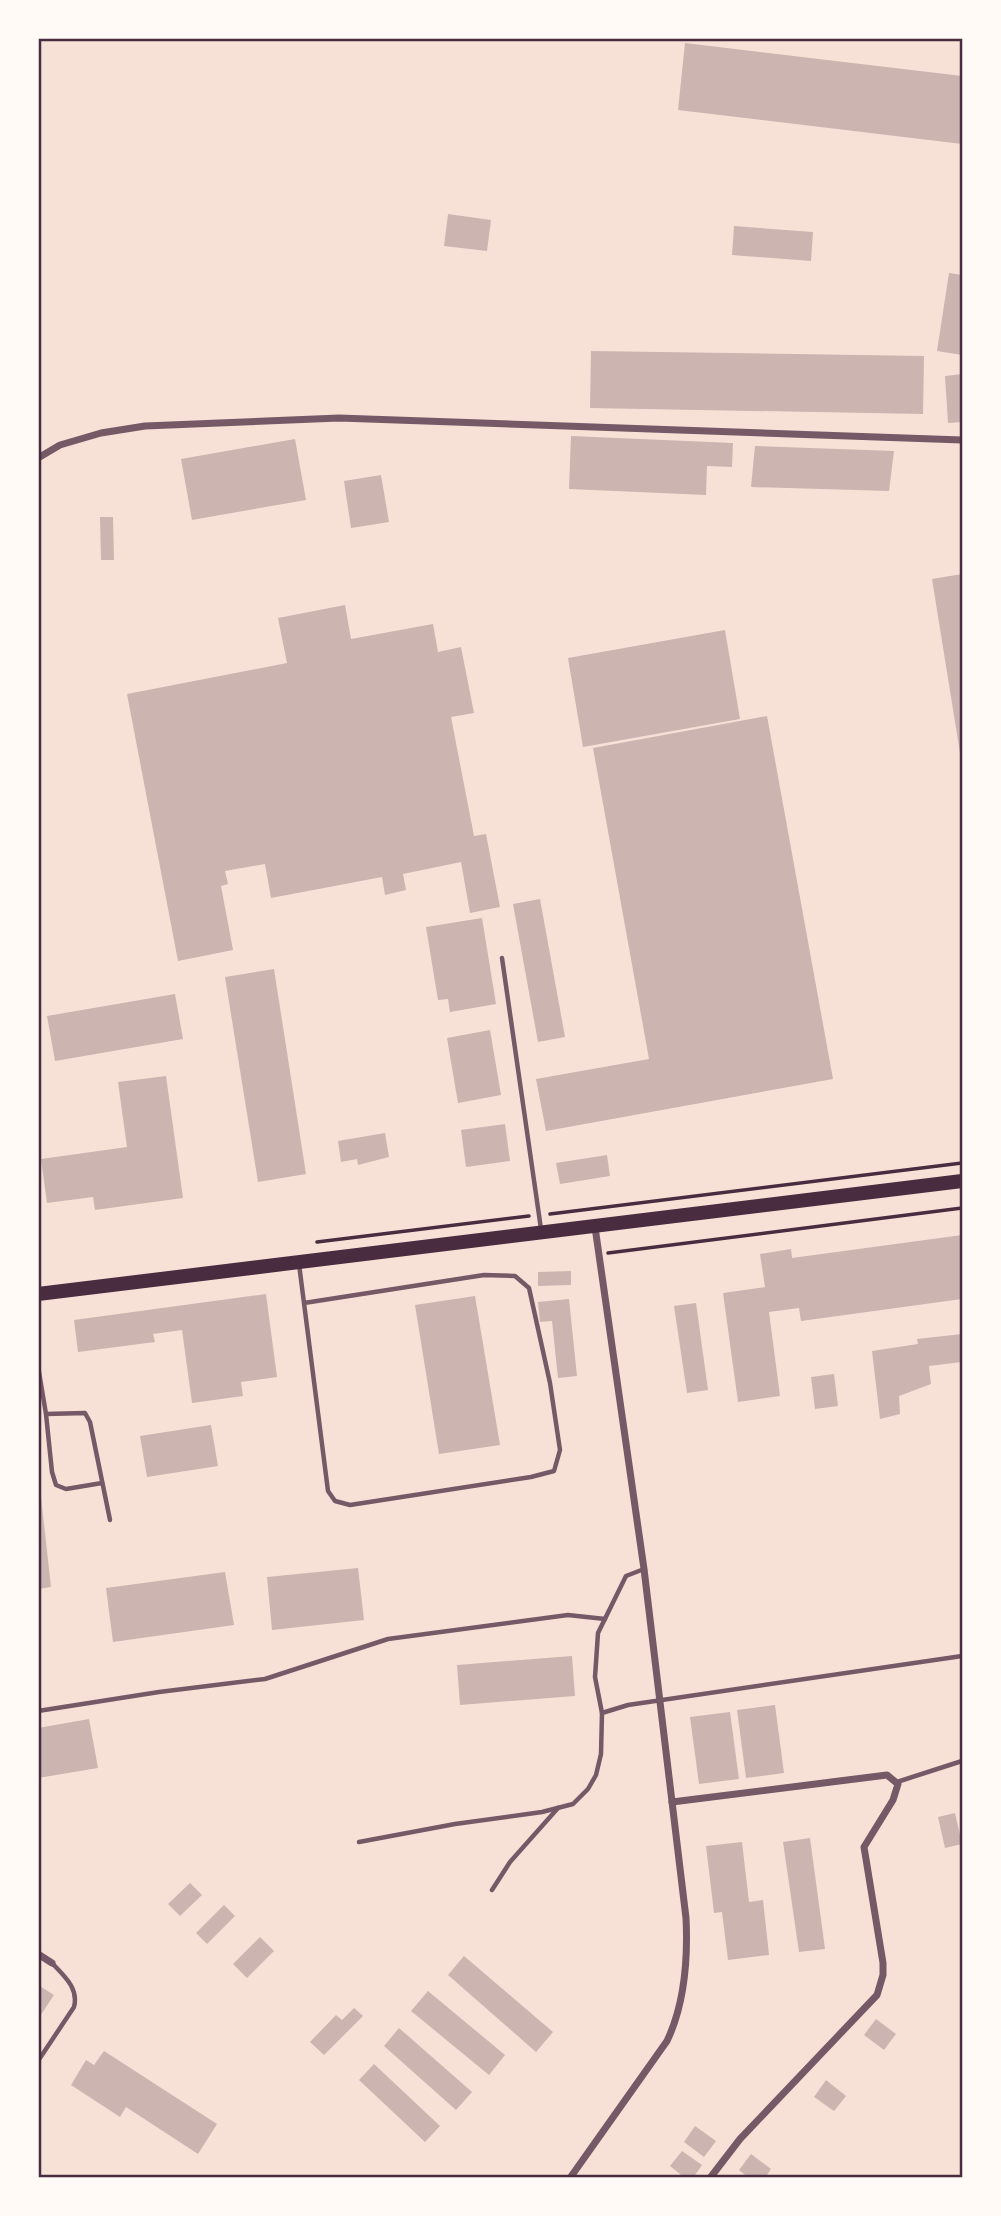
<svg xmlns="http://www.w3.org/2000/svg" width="1001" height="2216" font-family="'Space Grotesk',sans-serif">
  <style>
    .building { fill: #ccb4b1 }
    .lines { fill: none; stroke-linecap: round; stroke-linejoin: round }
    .path { stroke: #4a2c40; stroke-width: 3.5 }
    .service { stroke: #755966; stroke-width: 4.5 }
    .minor { stroke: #755966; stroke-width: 7 }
    .primary { stroke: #4a2c40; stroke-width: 14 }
    .neatline { fill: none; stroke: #4a2c40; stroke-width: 2.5 }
  </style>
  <rect width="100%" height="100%" fill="#f7e1d7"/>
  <!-- building -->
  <g class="building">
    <polygon points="685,43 962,76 962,144 678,110"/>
    <polygon points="448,214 491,220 487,251 444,246"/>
    <polygon points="734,226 813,232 811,261 732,255"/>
    <polygon points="949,273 962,275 962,355 937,351"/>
    <polygon points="591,351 924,356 923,414 590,408"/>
    <polygon points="962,374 962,422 948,423 945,376"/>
    <polygon points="571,436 733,443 732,467 707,466 706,495 569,489"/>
    <polygon points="295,439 306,500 192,520 181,459"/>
    <polygon points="755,446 894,451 889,491 751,487"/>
    <polygon points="381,475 389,522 351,528 344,481"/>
    <polygon points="100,517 113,517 114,560 101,560"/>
    <polygon points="962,574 962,759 961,759 932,579"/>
    <polygon points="345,605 351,639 433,624 438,652 461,647 474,713 451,717 474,836 486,834 500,907 470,913 461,862 403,874 406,890 385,895 382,877 271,898 265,864 225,871 228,884 221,886 233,950 178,961 127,694 287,663 278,618"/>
    <polygon points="725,630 740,719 583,747 568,658"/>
    <polygon points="767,716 833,1079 546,1131 536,1079 649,1059 593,748"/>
    <polygon points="540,899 565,1037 538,1042 513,904"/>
    <polygon points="482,918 496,1004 450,1012 448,999 438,1000 426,927"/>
    <polygon points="274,969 306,1174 258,1182 225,977"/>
    <polygon points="175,994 183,1039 55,1061 47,1016"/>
    <polygon points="490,1030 501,1095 458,1103 447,1038"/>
    <polygon points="166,1076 183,1198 95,1210 93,1197 47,1203 41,1159 127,1147 118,1082"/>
    <polygon points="505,1124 510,1161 466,1167 461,1130"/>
    <polygon points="385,1133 389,1157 358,1165 357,1159 341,1162 338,1141"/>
    <polygon points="607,1155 610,1176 560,1184 556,1163"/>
    <polygon points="962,1235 962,1299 801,1321 799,1308 769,1312 780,1396 738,1402 723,1293 765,1287 760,1254 791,1249 792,1258"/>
    <polygon points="571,1271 571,1285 538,1286 538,1272"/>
    <polygon points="266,1294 277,1377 241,1382 243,1396 192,1403 182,1330 153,1334 155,1342 78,1352 74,1320"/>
    <polygon points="475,1296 500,1445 439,1454 415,1305"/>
    <polygon points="569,1299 577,1376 558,1378 552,1321 540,1322 538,1302"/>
    <polygon points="696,1303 708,1390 687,1393 674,1306"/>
    <polygon points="962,1334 962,1362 929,1366 931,1384 899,1396 900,1414 880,1419 872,1351 918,1344 917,1339"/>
    <polygon points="834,1374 838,1406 815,1409 811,1377"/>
    <polygon points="211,1425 218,1466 147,1477 140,1436"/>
    <polygon points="38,1488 40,1488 51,1587 38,1589"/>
    <polygon points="358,1568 364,1620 272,1630 267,1577"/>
    <polygon points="225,1572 234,1625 113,1642 106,1588"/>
    <polygon points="572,1656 575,1696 460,1705 457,1665"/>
    <polygon points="775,1705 784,1773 746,1778 737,1710"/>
    <polygon points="730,1712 739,1779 699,1784 690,1717"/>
    <polygon points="89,1719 98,1768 38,1778 38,1728"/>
    <polygon points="955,1813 962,1844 945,1848 938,1817"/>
    <polygon points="810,1838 825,1949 799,1952 783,1842"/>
    <polygon points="742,1842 749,1902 763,1900 769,1955 728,1960 722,1912 714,1913 706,1846"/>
    <polygon points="190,1883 202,1895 180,1916 168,1904"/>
    <polygon points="224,1905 235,1916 207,1944 196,1933"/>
    <polygon points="260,1937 274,1951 247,1978 233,1964"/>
    <polygon points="464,1956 553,2032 536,2052 448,1975"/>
    <polygon points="38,1985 54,1995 38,2019"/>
    <polygon points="428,1991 505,2055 489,2075 411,2011"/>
    <polygon points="354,2008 363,2016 324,2055 310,2042 336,2015 342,2020"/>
    <polygon points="876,2019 896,2034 884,2050 864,2035"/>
    <polygon points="399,2028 472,2092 456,2110 384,2046"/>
    <polygon points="104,2051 217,2124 198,2154 126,2107 120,2117 71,2085 86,2060 94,2065"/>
    <polygon points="374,2064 440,2126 425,2142 359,2080"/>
    <polygon points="826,2080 846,2096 834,2111 814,2097"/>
    <polygon points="695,2126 716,2141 704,2157 684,2142"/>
    <polygon points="682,2151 702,2165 693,2178 685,2178 670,2166"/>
    <polygon points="751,2154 771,2169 765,2178 749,2178 739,2170"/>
  </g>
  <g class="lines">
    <!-- path -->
    <g class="path">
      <polyline points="550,1214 962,1163"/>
      <polyline points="317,1242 529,1216"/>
      <polyline points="608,1253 962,1208"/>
    </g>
    <!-- service -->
    <g class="service">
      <polyline points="502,958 541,1229"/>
      <polyline points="299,1264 328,1491 335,1501 350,1505 531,1477 554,1471 560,1450 550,1383 529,1288 515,1276 484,1275 304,1303"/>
      <polyline points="38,1366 46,1414 52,1472 56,1485 66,1489 102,1483"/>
      <polyline points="46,1414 85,1413 90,1422 110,1520"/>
      <polyline points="38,1711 159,1692 265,1679 388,1639 568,1615 605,1619"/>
      <polyline points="602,1713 595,1677 598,1633 626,1576 644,1569"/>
      <polyline points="897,1782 962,1761"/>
      <polyline points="359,1842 455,1824 542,1812 573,1804 588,1789 596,1775 601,1754 602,1713 628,1705 962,1656"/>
      <polyline points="492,1890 510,1862 558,1808"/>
      <path d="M38,2061L74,2007C79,1988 64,1976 52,1963"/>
    </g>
    <!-- minor -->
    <g class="minor">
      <polyline points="38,458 60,445 101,433 145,426 339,418 962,440"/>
      <polyline points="672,1802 887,1775 898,1784 893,1800 864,1847 883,1963 883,1975 877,1995 740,2139 710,2178"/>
      <polyline points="38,1954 52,1963"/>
      <path d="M570,2178L667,2041C685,2003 688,1959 686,1918L644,1569L595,1227"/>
    </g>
    <!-- primary -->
    <polyline class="primary" points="38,1294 962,1181"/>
  </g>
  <!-- border -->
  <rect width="1001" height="2216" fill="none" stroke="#fffaf5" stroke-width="80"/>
  <rect x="40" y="40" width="921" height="2136" class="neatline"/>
</svg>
